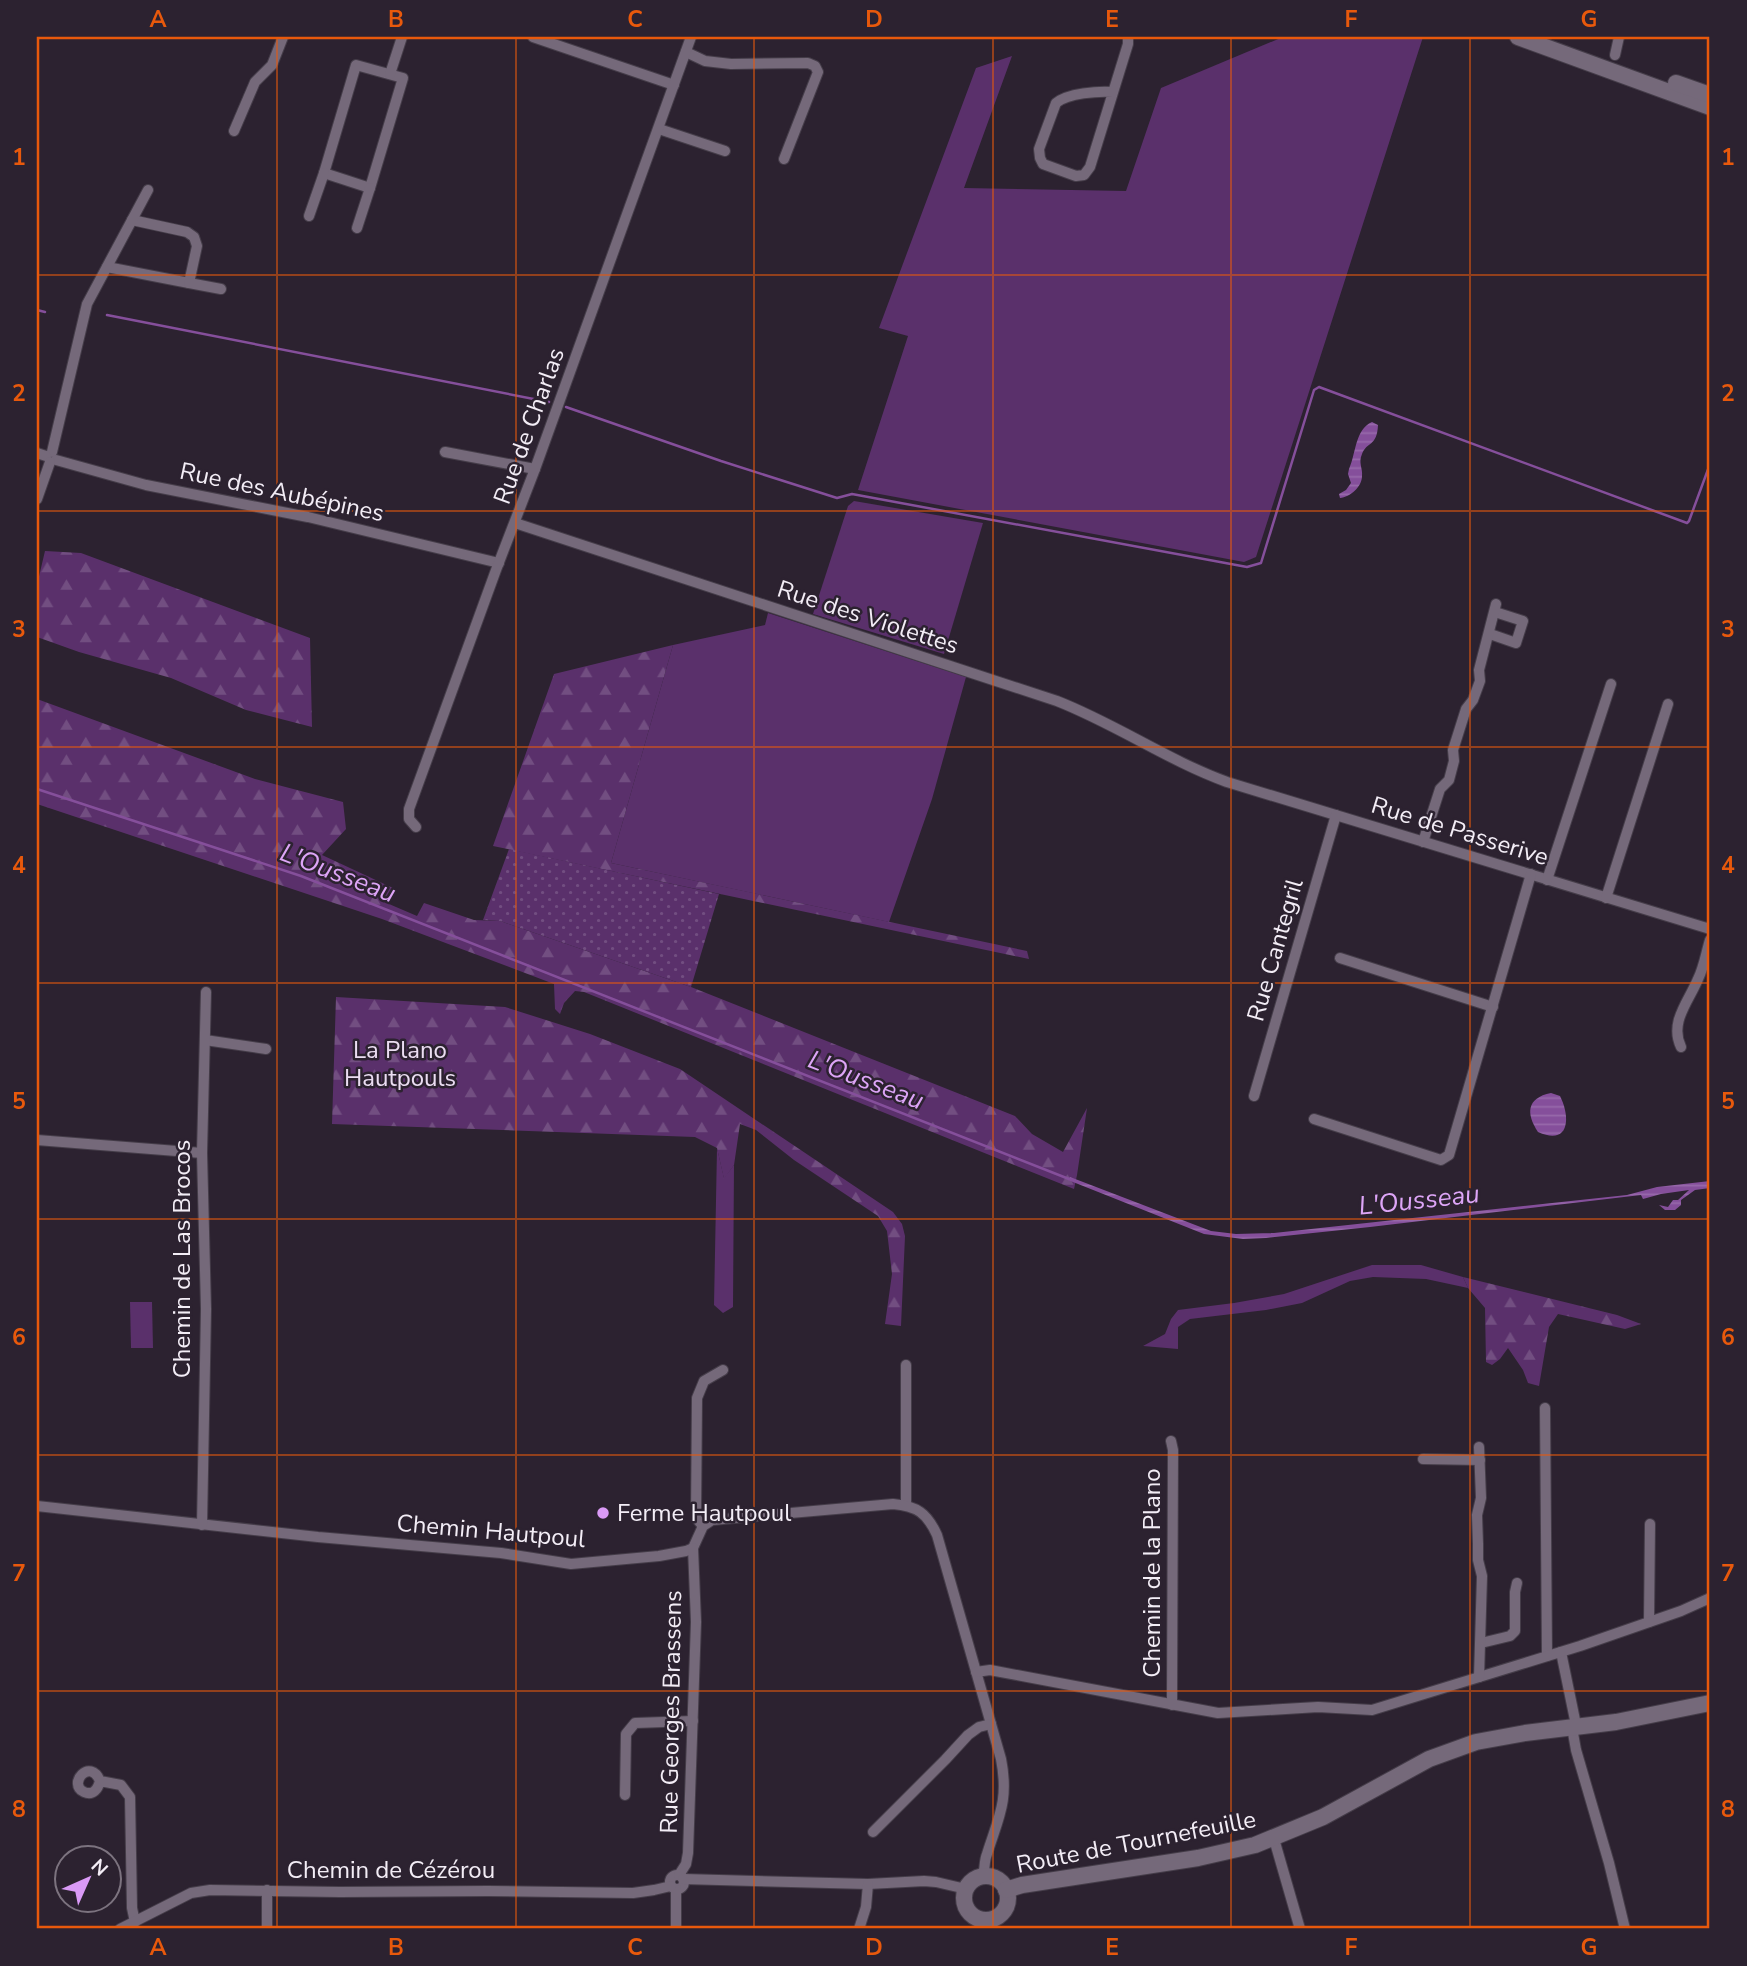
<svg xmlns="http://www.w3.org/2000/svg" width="1747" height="1966" font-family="'Nunito Sans',sans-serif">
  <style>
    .grass { fill: #5a306b }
    .forest { fill: url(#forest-firs) }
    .garden { fill: url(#garden-dots) }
    .water { fill: url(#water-rules) }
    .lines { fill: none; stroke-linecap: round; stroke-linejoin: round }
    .stream { stroke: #854f9b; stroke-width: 2.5 }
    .street-casing { stroke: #453d49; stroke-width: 12 }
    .secondary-casing { stroke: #453d49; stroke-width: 18 }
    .street { stroke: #75697a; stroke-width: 10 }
    .secondary { stroke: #75697a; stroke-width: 16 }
    .grid { fill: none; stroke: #e8590c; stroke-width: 2; stroke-opacity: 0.55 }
    .poi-dot { fill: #da9af6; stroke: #2c2230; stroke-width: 2.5 }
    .labels { text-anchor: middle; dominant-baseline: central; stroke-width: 5; stroke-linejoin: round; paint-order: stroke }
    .street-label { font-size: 24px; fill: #f3edf6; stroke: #2c2230 }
    .park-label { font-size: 24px; fill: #ebddf2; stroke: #2c2230 }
    .poi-label { font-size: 24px; fill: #f3edf6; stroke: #2c2230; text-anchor: start }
    .water-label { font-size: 26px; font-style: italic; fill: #dda5f7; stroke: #2c2230 }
    .neatline { fill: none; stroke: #e8590c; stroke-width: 2.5 }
    .grid-label { font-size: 23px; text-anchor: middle; font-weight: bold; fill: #e8590c }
  </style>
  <defs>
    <pattern id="forest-firs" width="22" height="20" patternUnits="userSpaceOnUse" patternTransform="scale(1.75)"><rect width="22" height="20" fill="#5a306b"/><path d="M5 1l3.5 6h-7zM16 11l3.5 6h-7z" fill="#724e81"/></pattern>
    <pattern id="garden-dots" width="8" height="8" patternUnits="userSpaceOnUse" patternTransform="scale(1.75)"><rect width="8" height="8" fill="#5a306b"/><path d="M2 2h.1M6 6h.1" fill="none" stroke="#724e81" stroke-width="1.8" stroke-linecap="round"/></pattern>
    <pattern id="water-rules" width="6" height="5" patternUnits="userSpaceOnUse" patternTransform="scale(1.75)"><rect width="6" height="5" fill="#854f9b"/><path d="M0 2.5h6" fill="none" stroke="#9769aa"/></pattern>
  </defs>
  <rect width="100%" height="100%" fill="#2c2230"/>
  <!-- grass -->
  <g class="grass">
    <polygon points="1283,37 1423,37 1256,557 1244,562 858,490 908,336 879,328 976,68 1012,56 964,188 1126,191 1161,88"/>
    <polygon points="854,501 983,523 944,654 813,614 848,506"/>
    <polygon points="768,613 966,677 932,799 889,922 611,863 673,645 765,625"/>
    <polygon points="717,1148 724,1178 734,1165 733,1307 723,1313 714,1305"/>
    <polygon points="1372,1265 1421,1265 1463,1277 1468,1288 1426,1279 1373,1277 1350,1281 1302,1303 1266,1310 1190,1319 1178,1327 1178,1349 1143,1346 1165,1334 1171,1319 1178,1310 1234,1303 1284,1294"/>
    <polygon points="152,1302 153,1348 131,1348 130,1302"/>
  </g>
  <!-- forest -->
  <g class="forest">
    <polygon points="45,551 81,553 310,638 312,727 246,710 171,678 79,652 37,637 37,585"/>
    <polygon points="673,645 611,863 1027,951 1029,959 493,846 554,674"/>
    <polygon points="37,699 255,779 343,802 346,829 322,855 395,889 389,904 417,916 424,903 474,920 500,921 691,987 1015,1116 1032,1134 1063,1152 1087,1108 1077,1175 1074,1189 584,992 575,991 564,1003 560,1014 555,1009 554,984 382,919 37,804"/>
    <polygon points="336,997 505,1007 590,1034 680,1069 893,1212 902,1224 905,1236 901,1326 885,1324 892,1274 887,1231 878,1216 794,1160 756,1130 740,1124 734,1165 724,1179 717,1148 695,1137 332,1124"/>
    <polygon points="1463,1277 1617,1315 1641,1324 1625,1329 1558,1314 1549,1327 1539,1386 1528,1383 1523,1370 1508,1348 1500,1359 1492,1365 1486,1362 1485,1308 1468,1288"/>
  </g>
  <!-- garden -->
  <polygon class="garden" points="509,849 719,894 691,987 500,921 483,920"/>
  <!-- water -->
  <g class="water">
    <path d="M1372,422L1378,425C1377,447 1367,441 1362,454C1358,463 1363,468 1362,476C1362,487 1350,497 1340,498L1339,494L1346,490L1351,483L1348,474L1349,469C1356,454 1355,429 1372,422Z"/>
    <path d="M1551,1093L1560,1096C1571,1118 1569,1146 1538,1132C1526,1114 1526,1098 1551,1093Z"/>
    <polygon points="1070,1177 1211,1231 1236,1234 1274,1233 1627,1195 1657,1187 1710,1181 1710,1188 1695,1190 1681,1200 1681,1205 1675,1210 1665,1210 1659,1205 1668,1207 1673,1200 1678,1200 1689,1190 1661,1194 1643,1199 1641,1195 1370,1227 1266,1238 1243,1239 1204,1234 1068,1180"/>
  </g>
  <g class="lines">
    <!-- stream -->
    <g class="stream">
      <polyline points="37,310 45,312"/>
      <polyline points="107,315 549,402"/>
      <polyline points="566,407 721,461 837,498 852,494 1247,567 1261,563 1314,390 1319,387 1687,523 1689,521 1710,464"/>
      <polyline points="37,789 301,876 1069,1179"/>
    </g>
    <defs>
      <g id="street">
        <polyline points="533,37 674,85"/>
        <polyline points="686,52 705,61 731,64 808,63 815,66 818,72 784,159"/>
        <polyline points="1615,55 1619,37"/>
        <polygon points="356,65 403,78 370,188 324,173"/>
        <polyline points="390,74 402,37"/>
        <path d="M1113,92C1098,91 1068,93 1056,103L1039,149L1040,158L1043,164L1076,176L1084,175L1090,167L1128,44V37"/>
        <polyline points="659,129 725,151"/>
        <polyline points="234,131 255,82 272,65 283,37"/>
        <polyline points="309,216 324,173"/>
        <polyline points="357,228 370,188"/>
        <polyline points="107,267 189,283 197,246 194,237 187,232 132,220"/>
        <polyline points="189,283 221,289"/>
        <polyline points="52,452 87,304 148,190"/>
        <polyline points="445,452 535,469"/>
        <polyline points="37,453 46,456"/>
        <polyline points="56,460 146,485 308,517 499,563"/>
        <polyline points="37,499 50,462"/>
        <path d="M515,523L1057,701C1116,724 1167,760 1227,782L1710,929"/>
        <polyline points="1490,634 1516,643 1523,621 1495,612"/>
        <polyline points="416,827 409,819 409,809 496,570 535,469 691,37"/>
        <polyline points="1423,842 1440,789 1449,780 1454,761 1453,750 1466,709 1473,700 1480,681 1479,670 1496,604"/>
        <polyline points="1547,880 1611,684"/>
        <polyline points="1606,898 1668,704"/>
        <polyline points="1340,958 1493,1007"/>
        <polyline points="205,1040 266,1049"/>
        <path d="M1681,1047C1669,1022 1689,1001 1698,979C1704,967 1706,953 1710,940"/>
        <polyline points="1254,1096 1336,815"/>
        <polyline points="1314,1119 1441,1160 1449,1155 1531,874"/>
        <polyline points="37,1140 202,1153"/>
        <polyline points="1545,1408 1547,1656"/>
        <polyline points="1171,1441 1173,1450 1172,1705"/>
        <polyline points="1423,1459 1480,1460"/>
        <polyline points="906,1505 906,1365"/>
        <path d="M37,1506L318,1537L501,1553L571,1564L659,1556L686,1551L693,1548L703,1526L712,1520L893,1504C917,1506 927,1513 937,1535L1001,1759C1009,1800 999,1816 987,1854C984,1861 985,1869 983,1876"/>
        <polyline points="202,1525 206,1309 202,1153 206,992"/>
        <polyline points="703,1526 696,1518 697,1398 704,1381 723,1370"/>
        <polyline points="1649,1622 1650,1524"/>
        <polyline points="1481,1643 1510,1636 1515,1631 1515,1592 1517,1583"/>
        <polyline points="1561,1652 1575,1720 1573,1733 1576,1750 1609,1863 1625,1929"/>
        <polyline points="976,1672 990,1670 1218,1713 1318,1707 1372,1710 1580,1646 1681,1611 1710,1598"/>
        <polyline points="1479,1677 1482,1576 1478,1560 1478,1544 1477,1515 1481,1498 1479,1447"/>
        <path d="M100,1781C98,1789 93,1796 84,1792C67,1784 90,1757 100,1781L121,1785L130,1797L132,1908L135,1922"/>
        <polyline points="625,1795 626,1734 635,1723 693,1721"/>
        <polyline points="873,1832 945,1760 968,1735 979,1727 991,1724"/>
        <polyline points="1274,1839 1300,1929"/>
        <circle cx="677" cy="1882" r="7"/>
        <polyline points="679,1875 686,1864 688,1853 696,1622 693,1548"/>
        <polyline points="683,1879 868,1884 924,1881 936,1882 966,1889"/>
        <polyline points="676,1889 676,1929"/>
        <polyline points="120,1929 191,1893 210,1890 340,1892 488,1891 633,1893 654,1890 671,1886"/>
        <polyline points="267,1929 267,1890"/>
        <polyline points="859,1929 866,1907 868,1884"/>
      </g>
      <g id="secondary">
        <polyline points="1518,37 1710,107"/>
        <polyline points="1676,83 1710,95"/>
        <circle cx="986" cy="1898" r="22"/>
        <polyline points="1006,1890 1022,1885 1198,1858 1255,1845 1323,1817 1429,1759 1476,1742 1525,1733 1616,1722 1710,1703"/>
      </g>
    </defs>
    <!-- street casing -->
    <use href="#street" class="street-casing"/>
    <!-- secondary casing -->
    <use href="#secondary" class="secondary-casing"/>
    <!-- street -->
    <use href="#street" class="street"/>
    <!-- secondary -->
    <use href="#secondary" class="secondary"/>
  </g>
  <!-- grid -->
  <path class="grid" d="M277,37V1929M516,37V1929M754,37V1929M993,37V1929M1231,37V1929M1470,37V1929M37,275H1710M37,511H1710M37,747H1710M37,983H1710M37,1219H1710M37,1455H1710M37,1691H1710"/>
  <!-- markers -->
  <circle class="poi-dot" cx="603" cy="1513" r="7"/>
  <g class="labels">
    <!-- street labels -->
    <g class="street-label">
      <text transform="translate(529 426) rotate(-70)">Rue de Charlas</text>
      <text transform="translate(282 492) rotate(12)">Rue des Aubépines</text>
      <text transform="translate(868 617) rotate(18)">Rue des Violettes</text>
      <text transform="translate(1460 831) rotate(17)">Rue de Passerive</text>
      <text transform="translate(1275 950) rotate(-74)">Rue Cantegril</text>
      <text transform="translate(182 1259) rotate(-90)">Chemin de Las Brocos</text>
      <text transform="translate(491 1531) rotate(5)">Chemin Hautpoul</text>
      <text transform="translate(1152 1573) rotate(-90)">Chemin de la Plano</text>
      <text transform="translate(671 1712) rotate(-89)">Rue Georges Brassens</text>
      <text transform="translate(1136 1842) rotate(-11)">Route de Tournefeuille</text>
      <text x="391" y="1870">Chemin de Cézérou</text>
    </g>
    <!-- park labels -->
    <g class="park-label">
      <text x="400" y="1050">La Plano<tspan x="400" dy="28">Hautpouls</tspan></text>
    </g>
    <!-- poi labels -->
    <g class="poi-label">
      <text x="617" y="1513">Ferme Hautpoul</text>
    </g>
    <!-- water labels -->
    <g class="water-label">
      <text transform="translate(338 873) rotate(21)">L'Ousseau</text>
      <text transform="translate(866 1080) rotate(21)">L'Ousseau</text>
      <text transform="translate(1419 1200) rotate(-6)">L'Ousseau</text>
    </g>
  </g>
  <!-- border -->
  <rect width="1747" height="1966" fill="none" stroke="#2c2230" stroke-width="77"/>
  <!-- north arrow -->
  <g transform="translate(88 1879) rotate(45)"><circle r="33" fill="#2c2230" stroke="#7c737f" stroke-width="2"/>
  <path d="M0-5L12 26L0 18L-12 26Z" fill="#da9af6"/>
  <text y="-10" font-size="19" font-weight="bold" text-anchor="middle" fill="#f3edf6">N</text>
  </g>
  <rect x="38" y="38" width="1670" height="1889" class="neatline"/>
  <g class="grid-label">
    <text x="158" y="27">A</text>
    <text x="396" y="27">B</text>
    <text x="635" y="27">C</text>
    <text x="874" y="27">D</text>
    <text x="1112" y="27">E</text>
    <text x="1351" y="27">F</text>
    <text x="1589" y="27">G</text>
    <text x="19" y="165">1</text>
    <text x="1728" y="165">1</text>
    <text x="19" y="401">2</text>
    <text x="1728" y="401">2</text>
    <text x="19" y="637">3</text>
    <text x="1728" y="637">3</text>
    <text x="19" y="873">4</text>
    <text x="1728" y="873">4</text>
    <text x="19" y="1109">5</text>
    <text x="1728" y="1109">5</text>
    <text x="19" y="1345">6</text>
    <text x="1728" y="1345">6</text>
    <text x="19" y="1581">7</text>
    <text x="1728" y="1581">7</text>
    <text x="19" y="1817">8</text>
    <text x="1728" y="1817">8</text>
    <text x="158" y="1955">A</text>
    <text x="396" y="1955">B</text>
    <text x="635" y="1955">C</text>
    <text x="874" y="1955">D</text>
    <text x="1112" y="1955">E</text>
    <text x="1351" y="1955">F</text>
    <text x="1589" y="1955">G</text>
  </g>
</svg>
